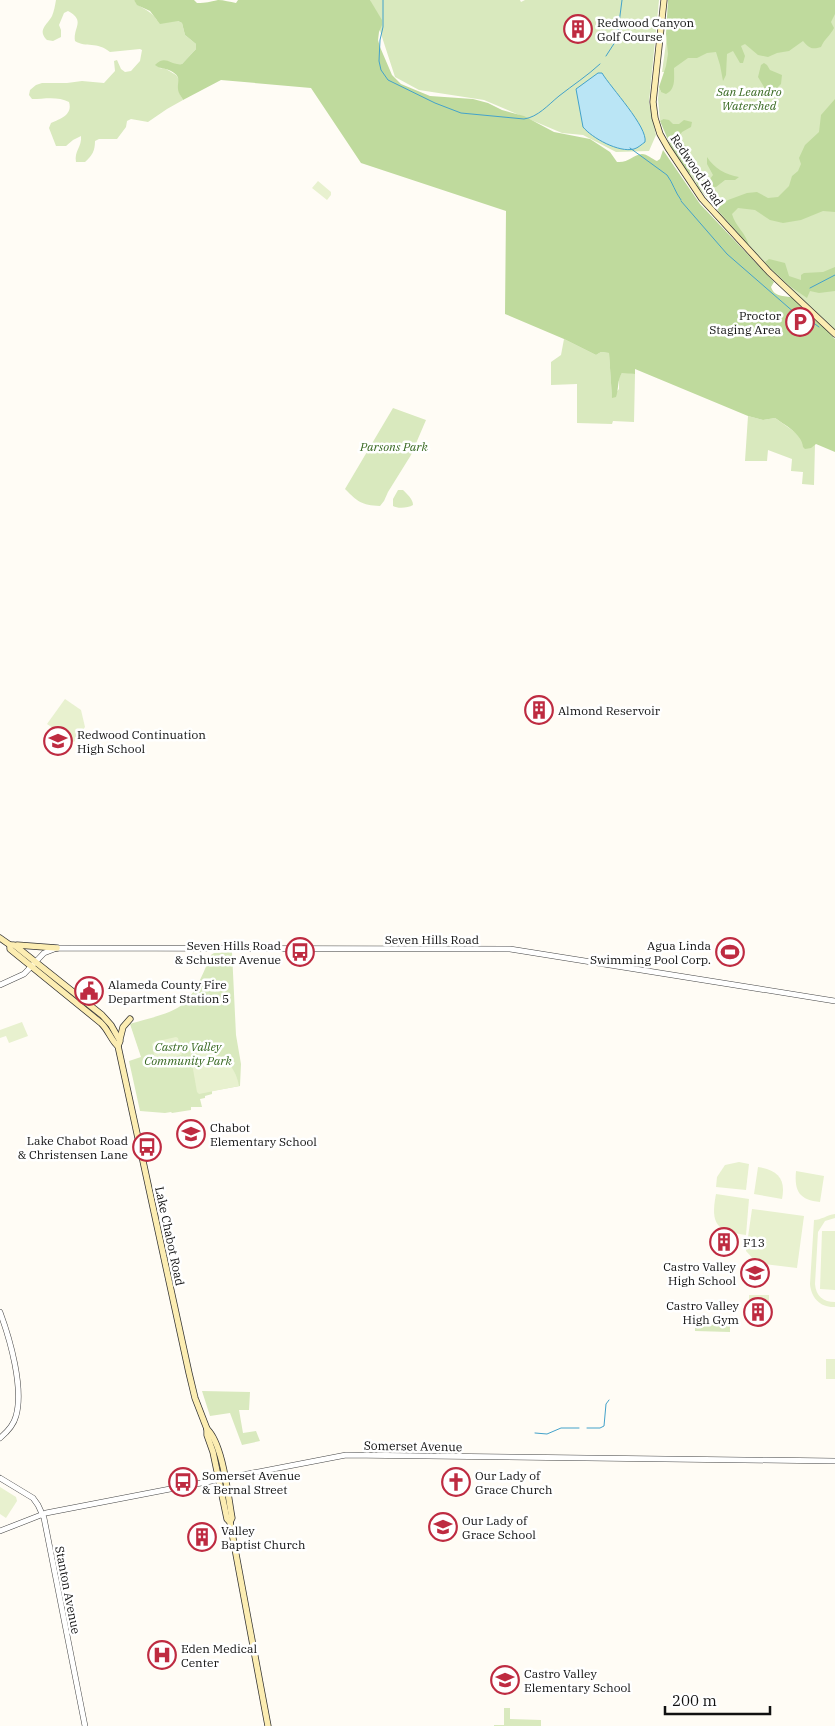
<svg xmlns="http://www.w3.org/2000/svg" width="835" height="1726" font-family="'IBM Plex Serif',serif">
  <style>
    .green { fill: #d9e9be }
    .forest { fill: #bfda9d }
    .pitch { fill: #e8f1cf }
    .water { fill: #bae5f5; stroke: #43a2ca }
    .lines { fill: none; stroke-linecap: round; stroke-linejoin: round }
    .stream { stroke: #43a2ca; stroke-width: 1 }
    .tertiary-casing { stroke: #444; stroke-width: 6 }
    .secondary-casing { stroke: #333; stroke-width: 7 }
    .tertiary { stroke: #fff; stroke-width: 5 }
    .secondary { stroke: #fcedb2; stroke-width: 5.5 }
    .labels { text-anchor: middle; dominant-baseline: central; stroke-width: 5; stroke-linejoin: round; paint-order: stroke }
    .poi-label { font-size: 12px; fill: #111; stroke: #fff; text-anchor: start }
    .park-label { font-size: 12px; font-style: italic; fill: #376821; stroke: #fff }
    .street-label { font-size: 12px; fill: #111; stroke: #fff }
  </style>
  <rect width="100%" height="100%" fill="#fffcf5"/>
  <!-- green -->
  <g class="green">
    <path d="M56,0H134C140,9 150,9 157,20L178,21L182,23L185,35L196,44V49L182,64L159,68L166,69L176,75L180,81L179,92L183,100L167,109L148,122L131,119L127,121L126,127L117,139H99L95,141C95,151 92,156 85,162H76C74,151 82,147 81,136L73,140L66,146H56L49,128L51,123C60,119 73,115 69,102C58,96 44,99 32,99L29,95L30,90L36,85L42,83H67L82,81L104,83L115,71L114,61L117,60L121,69L125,72L131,71L140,61L142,50L140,49L110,52C97,41 86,48 75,41C73,27 86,21 68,11L64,13L59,25L61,30V37L53,41L47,40C37,30 47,25 52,16C54,11 55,6 56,0Z"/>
    <polygon points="370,0 520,0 521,2 525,0 659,0 649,102 656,135 649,151 616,152 583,135 562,133 484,100 419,90 395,77"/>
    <polygon points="672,0 835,0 835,334 715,214 719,210 699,189 702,187 694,178 696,185 688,174 692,172 663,119 660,121 658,99 659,87 661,92 666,72 662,72"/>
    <polygon points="564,339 596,355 601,352 609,353 612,397 619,389 619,377 623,372 635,374 634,422 613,421 612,424 577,423 577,384 551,385 551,362 561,355"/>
    <path d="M393,408L426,420L411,455L388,492L384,501L380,506C361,505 358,502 345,489Z"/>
    <polygon points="748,416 763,420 775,418 799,435 803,441 815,444 814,485 802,484 803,472 791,471 792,459 768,450 767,461 745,461"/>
    <path d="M398,490H403C407,494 413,499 413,505C408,508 398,509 393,506V499Z"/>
    <path d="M232,952L236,1035L241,1064L240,1086L212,1091V1094L205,1096V1098L200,1099L202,1107H191V1110L172,1113L171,1112L165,1113L140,1111L129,1061L141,1057L130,1024C145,1019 173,1014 184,1003C197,991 204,971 211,955L214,953Z"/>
    <polygon points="695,1323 730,1324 730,1332 695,1331"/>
    <polygon points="202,1391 250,1392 249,1410 239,1410 243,1433 256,1431 260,1441 242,1445 230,1413 210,1416"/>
    <polygon points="504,1708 510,1708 510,1719 541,1720 541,1726 494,1726 494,1725 504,1725"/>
  </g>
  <!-- forest -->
  <g class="forest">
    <path d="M134,0H194L197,3C207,3 209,2 218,0C224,0 230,2 236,3L238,0H370L382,20V25L379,32L378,40L380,47L392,75L401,84L430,96L473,99L488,103L502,110L524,116L554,132L590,139L610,152L617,162C629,163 632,155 642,154C647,154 652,159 657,161L660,159L663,150L700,204L774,282L771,287C775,299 786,294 795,299C802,303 829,332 835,339V452L816,444L811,448L805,449L803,447C802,434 785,425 775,418L763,420L748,416L635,369V374L622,373C617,380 619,389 616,397L612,398L609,353L601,352L596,355L564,339L505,314L506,211L361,163L311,88L221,80L183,100C182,98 180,95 179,93C175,83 184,78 171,71C165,68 160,69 155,65C166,54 170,66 182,64L196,49V44L185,35L182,23L178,21L160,24L150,11L137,5Z"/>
    <path d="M668,0H835V14L831,22L834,28C830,36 825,38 821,47C812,50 809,48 803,41L789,51L777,53L768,57L758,55L745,44L741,46L745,56L743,63H740L733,51L727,54L726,75L723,81L720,65L716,52L707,53L697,58H688L674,68C674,78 676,89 666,94L661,92L659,87L666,66L668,54L666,34Z"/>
    <polygon points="764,63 767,65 770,70 782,75 781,84 772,93 764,91 764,87 758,77 761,65"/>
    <path d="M835,99V212L823,211L801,220L783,223L770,220L755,210L738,208L732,214C735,226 746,233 749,246L717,209L728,200L747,193L757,192L768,198L778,197L789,186L792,176L798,171L801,164L799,158L805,145L819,132L821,115Z"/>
    <polygon points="663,119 669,120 673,124 679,124 684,120 692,122 691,127 682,132 679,137 682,143 686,146 688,161 695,168 692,172 688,174 671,147 660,121"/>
    <path d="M707,157C714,168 726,175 739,177L735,180H725L716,187L705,186L699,189L694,178H699L707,183L713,175L707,164Z"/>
    <polygon points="769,259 785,263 789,276 801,280 801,275 804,273 823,272 835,267 835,291 819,293 810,291 807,298 791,287 768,266 765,262"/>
  </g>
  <!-- pitch -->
  <g class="pitch">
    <polygon points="318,181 331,192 331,195 327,200 312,188"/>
    <polygon points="65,699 81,710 85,727 74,742 47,724"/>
    <polygon points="717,942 739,946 737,961 724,959"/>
    <polygon points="22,1022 28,1036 9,1043 6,1036 0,1038 0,1030"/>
    <polygon points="176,1037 178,1038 182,1054 181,1055 158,1061 155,1060 152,1044 154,1042"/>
    <path d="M196,1050C219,1052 235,1063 239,1086L199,1094L197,1092L190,1052Z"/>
    <polygon points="739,1162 749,1164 746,1190 716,1187 717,1177 725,1165"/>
    <path d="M758,1167C778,1170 786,1179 782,1199L754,1194Z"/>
    <path d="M796,1171L824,1176L820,1202C800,1200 794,1192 796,1171Z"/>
    <path d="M716,1194L749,1199L746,1235C717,1231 710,1225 716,1194Z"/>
    <polygon points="752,1209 804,1216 797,1268 757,1263 746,1251"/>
    <path d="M835,1214V1218L825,1221L818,1232L815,1284C816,1296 823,1302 835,1302V1307C821,1308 811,1298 810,1284L814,1220C821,1220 827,1215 835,1214Z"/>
    <polygon points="822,1231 835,1231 835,1290 820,1289"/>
    <rect x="749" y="1295" width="20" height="12"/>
    <rect x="826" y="1359" width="9" height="20"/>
    <polygon points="0,1487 16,1497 17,1501 6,1518 0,1514"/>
  </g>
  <!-- water -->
  <path class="water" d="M598,73H602C611,88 648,127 645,142C642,144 638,148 634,149C619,153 592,138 583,127L576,89Z"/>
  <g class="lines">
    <!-- stream -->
    <g class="stream">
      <path d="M383,0V27L380,40L379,61L381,70L388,80L435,103L461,113L524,119C538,117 548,105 559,96C573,85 587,76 600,64"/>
      <polyline points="606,56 617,39 622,0"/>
      <path d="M630,148L667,175C673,183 675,192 681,200"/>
      <polyline points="681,201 727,254 796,314 804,316 819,327"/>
      <polyline points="810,288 835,275"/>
      <polyline points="587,1428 600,1428 604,1426 606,1404 609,1400"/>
      <polyline points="535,1433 547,1434 561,1428 579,1428"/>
    </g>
    <defs>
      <g id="tertiary">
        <polyline points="0,985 24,974 44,953 57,948 510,949 835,1001"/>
        <path d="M0,1312C10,1339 24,1388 16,1416C14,1424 6,1433 0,1438"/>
        <polyline points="0,1478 33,1498 38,1505 44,1518 85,1726"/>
        <polyline points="0,1531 46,1513 346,1455 835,1461"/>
      </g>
      <g id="secondary">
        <polyline points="664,0 653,102 655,118 660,134 668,148 702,199 769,272 835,334"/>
        <polyline points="0,938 10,945 14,945 18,948 102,1015 111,1025 120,1041 118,1046 189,1373 195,1398 207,1429 207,1435 213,1452 227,1519 230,1522"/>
        <path d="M10,945V949L101,1023C108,1029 112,1042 118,1046"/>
        <polyline points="17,945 57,948"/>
        <polyline points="120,1039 123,1027 130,1019"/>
        <path d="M207,1429C223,1444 228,1496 232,1518L230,1522L268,1726"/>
      </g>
    </defs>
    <!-- tertiary casing -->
    <use href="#tertiary" class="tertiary-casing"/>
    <!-- secondary casing -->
    <use href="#secondary" class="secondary-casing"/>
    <!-- tertiary -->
    <use href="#tertiary" class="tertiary"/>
    <!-- secondary -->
    <use href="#secondary" class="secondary"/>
  </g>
  <!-- icons -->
  <defs>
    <symbol id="building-ring" viewBox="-11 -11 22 22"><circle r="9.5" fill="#fff" stroke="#be2b41" stroke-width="1.5"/><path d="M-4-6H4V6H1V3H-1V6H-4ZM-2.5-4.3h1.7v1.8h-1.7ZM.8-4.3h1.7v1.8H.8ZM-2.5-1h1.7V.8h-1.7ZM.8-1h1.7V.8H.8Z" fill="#be2b41"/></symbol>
    <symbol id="parking-ring" viewBox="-11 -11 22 22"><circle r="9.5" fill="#fff" stroke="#be2b41" stroke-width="1.5"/><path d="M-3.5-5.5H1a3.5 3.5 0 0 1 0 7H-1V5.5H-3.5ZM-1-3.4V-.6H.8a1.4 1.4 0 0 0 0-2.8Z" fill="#be2b41"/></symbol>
    <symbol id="school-ring" viewBox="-11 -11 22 22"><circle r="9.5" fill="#fff" stroke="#be2b41" stroke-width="1.5"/><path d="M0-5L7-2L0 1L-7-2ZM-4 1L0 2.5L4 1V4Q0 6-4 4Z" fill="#be2b41"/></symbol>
    <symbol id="bus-ring" viewBox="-11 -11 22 22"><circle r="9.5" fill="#fff" stroke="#be2b41" stroke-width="1.5"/><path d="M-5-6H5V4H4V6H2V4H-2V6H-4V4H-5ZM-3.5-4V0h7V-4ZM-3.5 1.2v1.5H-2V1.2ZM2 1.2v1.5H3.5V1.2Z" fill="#be2b41"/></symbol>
    <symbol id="stadium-ring" viewBox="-11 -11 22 22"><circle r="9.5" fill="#fff" stroke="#be2b41" stroke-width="1.5"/><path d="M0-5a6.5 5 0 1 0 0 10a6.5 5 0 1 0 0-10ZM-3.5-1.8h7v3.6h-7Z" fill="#be2b41"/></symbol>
    <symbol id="civic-ring" viewBox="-11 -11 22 22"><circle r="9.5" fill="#fff" stroke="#be2b41" stroke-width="1.5"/><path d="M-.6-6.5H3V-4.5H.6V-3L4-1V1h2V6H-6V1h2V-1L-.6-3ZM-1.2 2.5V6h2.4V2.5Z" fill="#be2b41"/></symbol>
    <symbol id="church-ring" viewBox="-11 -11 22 22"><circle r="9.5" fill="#fff" stroke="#be2b41" stroke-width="1.5"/><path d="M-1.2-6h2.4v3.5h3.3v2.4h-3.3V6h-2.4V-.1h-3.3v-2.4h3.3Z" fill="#be2b41"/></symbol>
    <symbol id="hospital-ring" viewBox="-11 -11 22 22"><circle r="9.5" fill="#fff" stroke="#be2b41" stroke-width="1.5"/><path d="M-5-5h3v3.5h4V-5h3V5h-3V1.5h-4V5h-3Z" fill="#be2b41"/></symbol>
  </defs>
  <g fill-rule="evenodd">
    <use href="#building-ring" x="562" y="13" width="32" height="32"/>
    <use href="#parking-ring" x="784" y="306" width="32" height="32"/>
    <use href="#building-ring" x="523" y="694" width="32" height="32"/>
    <use href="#school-ring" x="42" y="725" width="32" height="32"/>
    <use href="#bus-ring" x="284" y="936" width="32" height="32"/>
    <use href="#stadium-ring" x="714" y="936" width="32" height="32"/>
    <use href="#civic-ring" x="73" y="975" width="32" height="32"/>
    <use href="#school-ring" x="175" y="1118" width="32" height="32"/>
    <use href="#bus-ring" x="131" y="1131" width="32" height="32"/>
    <use href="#building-ring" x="708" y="1226" width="32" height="32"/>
    <use href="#school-ring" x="739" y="1257" width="32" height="32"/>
    <use href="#building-ring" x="742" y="1296" width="32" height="32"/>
    <use href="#bus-ring" x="167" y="1466" width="32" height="32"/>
    <use href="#church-ring" x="440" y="1466" width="32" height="32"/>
    <use href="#school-ring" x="427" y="1511" width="32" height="32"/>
    <use href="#building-ring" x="186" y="1521" width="32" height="32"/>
    <use href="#hospital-ring" x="146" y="1639" width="32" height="32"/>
    <use href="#school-ring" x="489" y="1664" width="32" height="32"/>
  </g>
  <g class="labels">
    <!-- poi labels -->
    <g class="poi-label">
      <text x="597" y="22">Redwood Canyon<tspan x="597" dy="14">Golf Course</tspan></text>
      <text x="781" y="315" text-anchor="end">Proctor<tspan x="781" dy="14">Staging Area</tspan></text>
      <text x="558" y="710">Almond Reservoir</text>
      <text x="77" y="734">Redwood Continuation<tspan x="77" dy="14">High School</tspan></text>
      <text x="281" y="945" text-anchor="end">Seven Hills Road<tspan x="281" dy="14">&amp; Schuster Avenue</tspan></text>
      <text x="711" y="945" text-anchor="end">Agua Linda<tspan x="711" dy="14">Swimming Pool Corp.</tspan></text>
      <text x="108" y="984">Alameda County Fire<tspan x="108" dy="14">Department Station 5</tspan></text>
      <text x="210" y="1127">Chabot<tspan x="210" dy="14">Elementary School</tspan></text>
      <text x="128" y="1140" text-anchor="end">Lake Chabot Road<tspan x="128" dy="14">&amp; Christensen Lane</tspan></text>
      <text x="743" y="1242">F13</text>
      <text x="736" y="1266" text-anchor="end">Castro Valley<tspan x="736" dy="14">High School</tspan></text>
      <text x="739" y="1305" text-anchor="end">Castro Valley<tspan x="739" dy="14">High Gym</tspan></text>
      <text x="202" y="1475">Somerset Avenue<tspan x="202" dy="14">&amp; Bernal Street</tspan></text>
      <text x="475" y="1475">Our Lady of<tspan x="475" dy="14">Grace Church</tspan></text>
      <text x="462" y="1520">Our Lady of<tspan x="462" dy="14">Grace School</tspan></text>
      <text x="221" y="1530">Valley<tspan x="221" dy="14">Baptist Church</tspan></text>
      <text x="181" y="1648">Eden Medical<tspan x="181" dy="14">Center</tspan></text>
      <text x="524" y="1673">Castro Valley<tspan x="524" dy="14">Elementary School</tspan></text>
    </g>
    <!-- park labels -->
    <g class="park-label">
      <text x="749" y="91">San Leandro<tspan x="749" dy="14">Watershed</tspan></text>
      <text x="394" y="446">Parsons Park</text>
      <text x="188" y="1046">Castro Valley<tspan x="188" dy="14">Community Park</tspan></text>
    </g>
    <!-- street labels -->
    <g class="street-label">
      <text transform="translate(697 170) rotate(56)">Redwood Road</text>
      <text x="432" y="939">Seven Hills Road</text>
      <text transform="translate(170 1236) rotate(78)">Lake Chabot Road</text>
      <text transform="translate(413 1446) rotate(1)">Somerset Avenue</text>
      <text transform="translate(68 1590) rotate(79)">Stanton Avenue</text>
    </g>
  </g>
  <!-- scale -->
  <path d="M665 1706v8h105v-8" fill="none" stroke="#111111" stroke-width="2.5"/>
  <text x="672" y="1706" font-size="15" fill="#111111" stroke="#ffffff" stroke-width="4" paint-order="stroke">200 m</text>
</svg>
